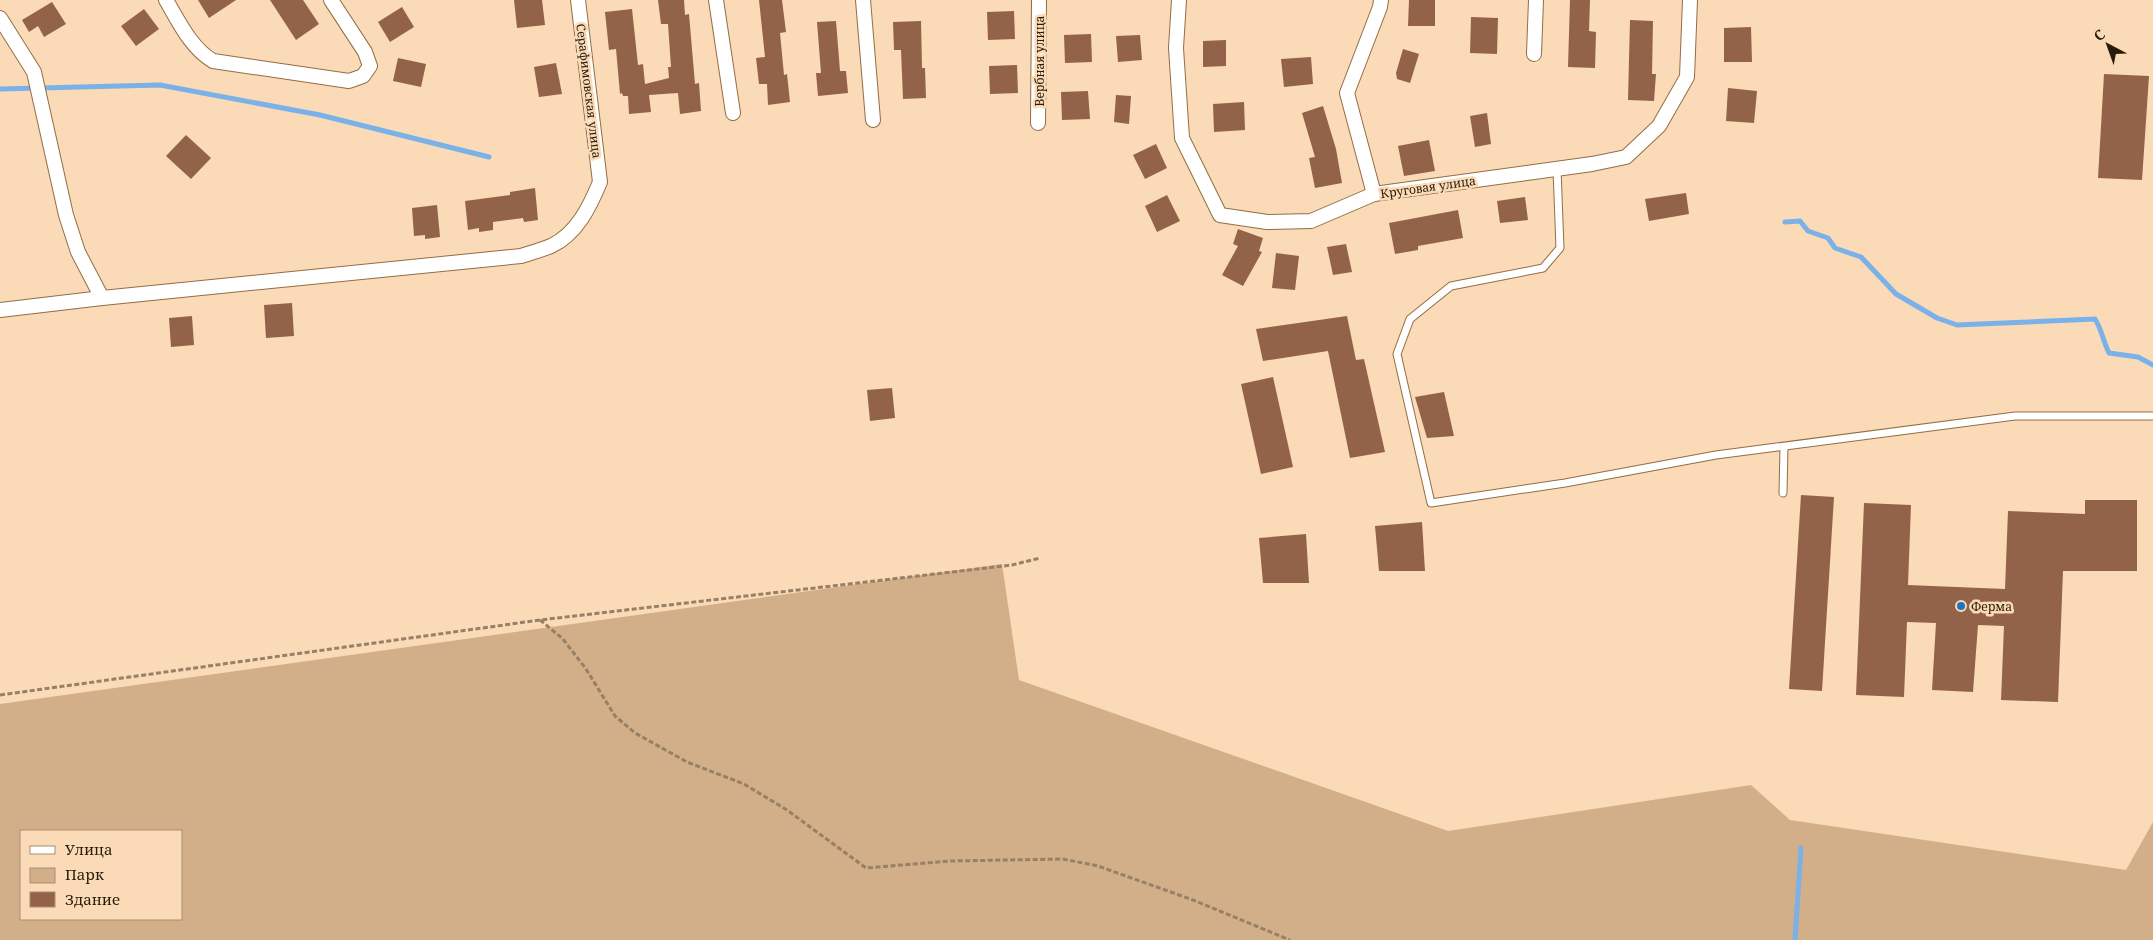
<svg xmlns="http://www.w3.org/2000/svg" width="2153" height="940" font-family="'Noto Serif',serif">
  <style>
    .green { fill: #d2af88; fill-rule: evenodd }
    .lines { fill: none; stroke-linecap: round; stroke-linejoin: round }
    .stream { stroke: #7ab1e9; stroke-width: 5 }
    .building { fill: #926348 }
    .lane-casing { stroke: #926e44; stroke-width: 9 }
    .street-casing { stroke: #926e44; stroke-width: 16 }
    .path { stroke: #978065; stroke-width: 3; stroke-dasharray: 5 2.5; stroke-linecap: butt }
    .lane { stroke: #fff; stroke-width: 7 }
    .street { stroke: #fff; stroke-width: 14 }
    .poi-dot { fill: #1c75c2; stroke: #fadab7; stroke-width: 2 }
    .labels { text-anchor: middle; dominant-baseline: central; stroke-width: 5; stroke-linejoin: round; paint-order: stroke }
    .street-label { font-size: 12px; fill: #2a1c0a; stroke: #fadab7 }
    .poi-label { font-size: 12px; fill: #2a1c0a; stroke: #fadab7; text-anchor: start }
  </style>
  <rect width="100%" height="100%" fill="#fadab7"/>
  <!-- green -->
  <path class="green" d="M1002,564L1019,680L1448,831L1751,785L1790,820L2126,870L2153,822V940H0V704ZM181,831V919H21V831Z"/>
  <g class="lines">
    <!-- stream -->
    <g class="stream">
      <polyline points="0,89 160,85 320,115 489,157"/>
      <path d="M1785,222L1800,221L1808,231L1828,238L1835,248L1861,257L1896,294L1937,318L1957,325L2095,319C2102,330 2103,341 2109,353L2138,357L2153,365"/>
      <polyline points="1795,940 1801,848"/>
    </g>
  </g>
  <!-- building -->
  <g class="building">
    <polygon points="198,0 236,0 209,18"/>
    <polygon points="270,0 303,0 319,24 296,40"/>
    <polygon points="514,0 542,0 545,25 517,28"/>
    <polygon points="658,0 684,0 685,15 689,14 695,84 699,83 701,111 680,114 678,93 649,95 651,112 629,114 628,96 623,96 622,93 620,94 616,49 609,50 605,12 632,9 638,65 643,64 645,84 669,78 668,67 671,67 668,24 661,24"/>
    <polygon points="759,0 782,0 786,32 780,33 784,75 787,74 790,102 768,105 767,84 759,84 756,58 765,57"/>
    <polygon points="1409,0 1435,0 1435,26 1408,26"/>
    <polygon points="1570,0 1590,0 1589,31 1596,32 1595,68 1568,67"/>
    <polygon points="52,2 66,24 44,37 38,26 29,32 22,20"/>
    <polygon points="402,7 414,27 390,42 378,22"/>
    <polygon points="144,9 159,29 136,46 121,26"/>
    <polygon points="1014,11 1015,39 988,40 987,12"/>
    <polygon points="1471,17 1498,18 1497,54 1470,53"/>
    <polygon points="1630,20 1653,21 1652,74 1656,74 1654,101 1628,100"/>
    <polygon points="836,21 840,71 846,71 848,93 818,96 816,73 821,73 817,22"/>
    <polygon points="921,21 922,68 925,68 926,98 903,99 901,50 894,50 893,22"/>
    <polygon points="1751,27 1752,62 1724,62 1724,28"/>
    <polygon points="1091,34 1092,62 1065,63 1064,35"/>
    <polygon points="1140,35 1142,60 1118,62 1116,36"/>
    <polygon points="1226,40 1226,66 1203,67 1203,41"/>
    <polygon points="1403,49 1419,54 1410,83 1397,79 1396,73"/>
    <polygon points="1311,57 1313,84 1284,87 1281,59"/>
    <polygon points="398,58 426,64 421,87 393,81"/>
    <polygon points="556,63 562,94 539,97 534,67"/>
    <polygon points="1017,65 1018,93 990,94 989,66"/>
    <polygon points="2104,74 2149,76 2142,180 2098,178"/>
    <polygon points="1728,88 1757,91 1754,123 1726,121"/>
    <polygon points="1088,91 1090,119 1062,120 1061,92"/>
    <polygon points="1116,95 1131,96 1129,124 1114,122"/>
    <polygon points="1244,102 1245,130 1214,132 1213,104"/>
    <polygon points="1323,106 1336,149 1342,183 1315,188 1309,158 1315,157 1302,113"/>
    <polygon points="1487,113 1491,144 1475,147 1470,116"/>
    <polygon points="186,135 211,158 191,179 166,156"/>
    <polygon points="1429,140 1435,171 1404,176 1398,146"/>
    <polygon points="1156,144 1167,168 1145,179 1133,155"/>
    <polygon points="535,188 538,220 524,222 523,218 493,222 493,230 479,232 479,228 468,230 465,201 510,195 510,192"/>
    <polygon points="1686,193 1689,214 1649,221 1645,199"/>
    <polygon points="1167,195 1180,221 1157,232 1145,206"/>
    <polygon points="1525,197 1528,220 1500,223 1497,201"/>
    <polygon points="437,205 440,237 425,239 425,235 414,236 412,208"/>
    <polygon points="1458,210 1463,238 1418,246 1418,250 1395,254 1389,223"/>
    <polygon points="1238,229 1263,238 1259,251 1262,252 1243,286 1222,275 1238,246 1233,244"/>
    <polygon points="1346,244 1352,272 1333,275 1327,247"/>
    <polygon points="1276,253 1299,256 1295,290 1272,288"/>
    <polygon points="292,303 294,336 266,338 264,305"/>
    <polygon points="192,316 194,345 171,347 169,318"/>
    <polygon points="1347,316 1356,360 1364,359 1385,452 1350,458 1328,351 1263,361 1256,329"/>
    <polygon points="1273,377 1293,467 1261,474 1241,384"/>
    <polygon points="892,388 895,418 870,421 867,390"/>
    <polygon points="1444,392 1454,436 1427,438 1415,397"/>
    <polygon points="1801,495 1834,497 1822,691 1789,689"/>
    <polygon points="2085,500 2137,500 2137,571 2063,571 2058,702 2001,700 2004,626 1978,625 1973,692 1932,690 1936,623 1907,622 1904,697 1856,695 1864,503 1911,505 1908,585 2005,589 2008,511 2085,514"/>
    <polygon points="1422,522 1425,571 1379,571 1375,526"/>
    <polygon points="1306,534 1309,583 1263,583 1259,538"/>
  </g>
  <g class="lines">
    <defs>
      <g id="lane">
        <polyline points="1557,169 1560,248 1543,268 1451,286 1410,319 1397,354 1431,503 1565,483 1716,455 2015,416 2153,416"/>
        <polyline points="1783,493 1784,447"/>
      </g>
      <g id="street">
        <path d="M166,0C179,22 191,48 213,61L349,81L363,76L370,66L365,52L331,0"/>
        <polyline points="716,0 733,113"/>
        <polyline points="863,0 873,120"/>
        <polyline points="1179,0 1176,48 1182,138 1220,215 1267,222 1311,221 1374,194 1592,164 1626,157 1659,126 1687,77 1690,0"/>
        <polyline points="0,18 34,72 66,215 78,252 102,298"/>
        <polyline points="1534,54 1536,0"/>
        <polyline points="1038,123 1039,0"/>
        <polyline points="1374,194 1347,93 1380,7 1381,0"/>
        <path d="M0,310L102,298L521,256C531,253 541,250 551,246C577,234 590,206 600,182L578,0"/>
      </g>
    </defs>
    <!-- lane casing -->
    <use href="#lane" class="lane-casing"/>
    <!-- street casing -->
    <use href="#street" class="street-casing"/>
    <!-- path -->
    <g class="path">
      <polyline points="540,620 563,639 586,669 615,716 635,733 687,762 744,784 787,810 866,868 950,861 1063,859 1098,866 1193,900 1290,940"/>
      <polyline points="0,695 540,620 1012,565 1040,558"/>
    </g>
    <!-- lane -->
    <use href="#lane" class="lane"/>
    <!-- street -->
    <use href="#street" class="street"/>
  </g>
  <!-- markers -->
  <circle class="poi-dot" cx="1961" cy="606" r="5"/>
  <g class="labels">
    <!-- street labels -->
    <g class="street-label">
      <text transform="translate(1039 61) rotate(-90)">Вербная улица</text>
      <text transform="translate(589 91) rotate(83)">Серафимовская улица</text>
      <text transform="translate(1428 187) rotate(-8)">Круговая улица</text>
    </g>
    <!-- poi labels -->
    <g class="poi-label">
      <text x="1971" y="606">Ферма</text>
    </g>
  </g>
  <!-- legend -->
  <rect x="20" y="830" width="162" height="90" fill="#fadab7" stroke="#a78e72"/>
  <rect x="30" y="846" width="25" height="8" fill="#ffffff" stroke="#a78e72"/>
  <text x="65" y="855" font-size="15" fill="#2a1c0a">Улица</text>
  <rect x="30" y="868" width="25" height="15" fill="#d2af88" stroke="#a78e72"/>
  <text x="65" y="880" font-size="15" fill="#2a1c0a">Парк</text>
  <rect x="30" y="892" width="25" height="15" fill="#926348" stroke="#a78e72"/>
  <text x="65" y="905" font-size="15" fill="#2a1c0a">Здание</text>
  <!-- north arrow -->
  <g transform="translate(2108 45) rotate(319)" stroke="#fadab7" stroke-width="4" paint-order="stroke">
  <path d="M0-4L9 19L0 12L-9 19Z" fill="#2a1c0a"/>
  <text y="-8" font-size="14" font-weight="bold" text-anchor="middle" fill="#2a1c0a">С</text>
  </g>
</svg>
